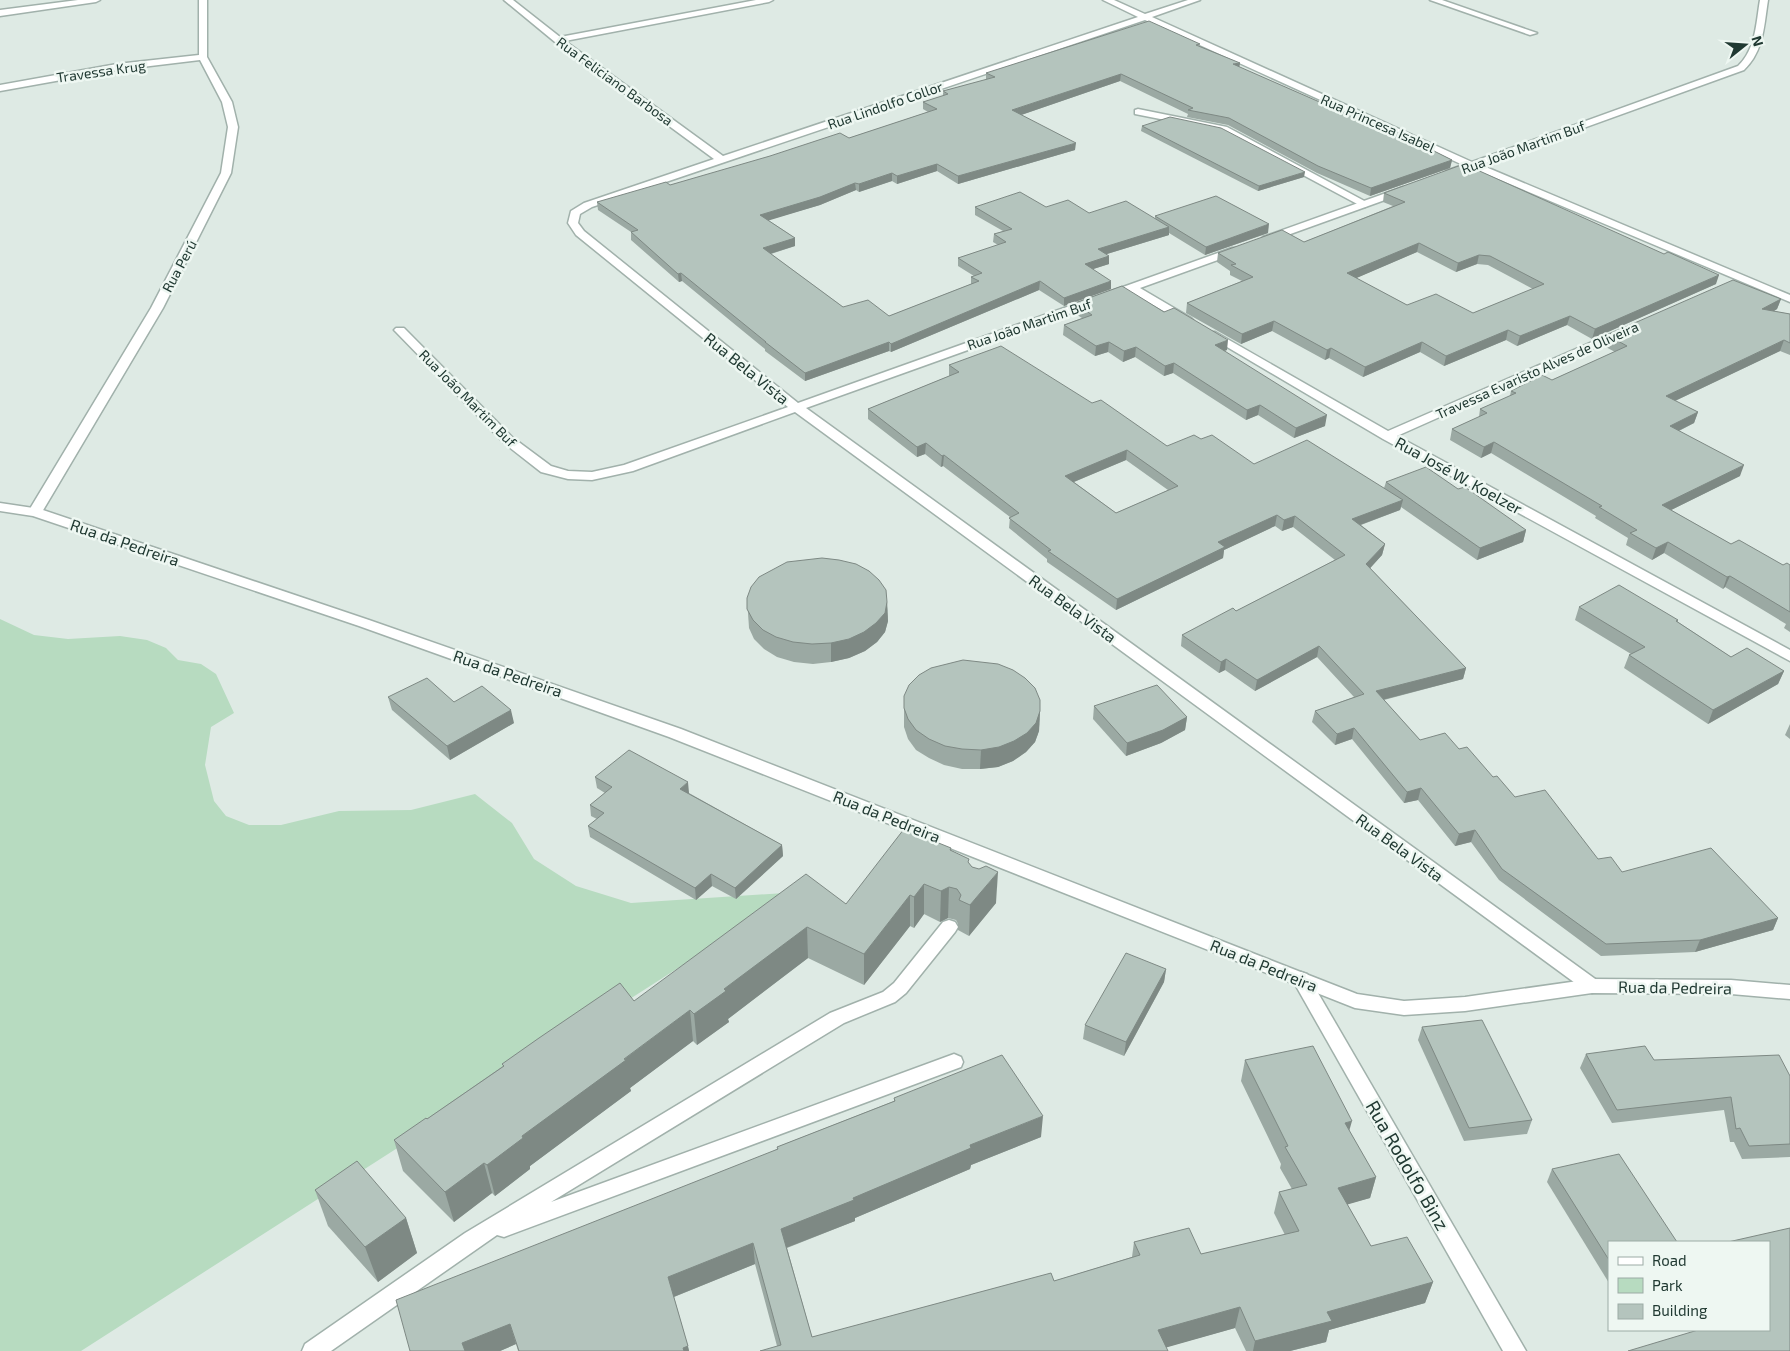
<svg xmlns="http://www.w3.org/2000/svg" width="1790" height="1351" font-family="'Exo 2',sans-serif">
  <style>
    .green { fill: #b7dbc0 }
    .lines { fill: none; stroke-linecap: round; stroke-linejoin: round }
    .service-casing { stroke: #a1b1ab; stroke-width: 3 }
    .minor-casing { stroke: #a1b1ab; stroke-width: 3 }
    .tertiary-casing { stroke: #a1b1ab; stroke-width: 3 }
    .service { fill: #fff; fill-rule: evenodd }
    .minor { fill: #fff; fill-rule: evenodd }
    .tertiary { fill: #fff; fill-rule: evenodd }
    .wall { fill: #9ba9a3; fill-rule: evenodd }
    .shaded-wall { fill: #7e8984 }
    .building { fill: #b4c4bd; stroke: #7e8984; fill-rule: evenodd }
    .labels { text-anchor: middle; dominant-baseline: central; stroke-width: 5; stroke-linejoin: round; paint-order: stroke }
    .far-street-label { font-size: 14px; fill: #203932; stroke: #eef7f2 }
    .street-label { font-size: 16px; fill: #203932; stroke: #eef7f2 }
    .near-street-label { font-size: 19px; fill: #203932; stroke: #eef7f2 }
  </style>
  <rect width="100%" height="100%" fill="#deeae4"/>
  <!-- green -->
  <polygon class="green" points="0,619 34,635 68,639 120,636 147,640 166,648 178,660 201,664 216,674 234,713 211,727 205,765 214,801 226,816 249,825 281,825 339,811 411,810 475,794 512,823 534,859 576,886 631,903 785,893 753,920 81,1351 0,1351"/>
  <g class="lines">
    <defs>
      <polygon id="service" points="1138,109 1227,127 1370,204 1365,207 1361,206 1221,131 1135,114 1135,110"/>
      <g id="minor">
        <polygon points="78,0 100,0 96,2 0,16 0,10"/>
        <polygon points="199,0 207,0 207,57 232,102 238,127 231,173 163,308 42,512 40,515 30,515 28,512 151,308 221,173 228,127 222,102 200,60 117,70 0,91 0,85 117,64 199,55"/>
        <path d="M504,0H513L560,37L756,0H773L769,2L565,41L723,156L1138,17L1103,0H1114L1145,14L1188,0H1200L1152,17L1472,162L1738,66C1756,49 1756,23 1760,0H1768C1764,25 1764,51 1744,70L1481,165L1790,295V302L1472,168L1454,175H1446V171L1463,165L1145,20L592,207L580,214L578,223L584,231L798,403L1232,248H1240L1241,250L1240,252L1140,288L1191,318L1193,320L1191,322H1183L1130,292L806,408L1598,981L1601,986L1598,991L1592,993L1586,991L795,412L633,471L592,480L568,479L541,472L504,443L396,332L394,330L396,328H404L512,437L551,466L568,471L592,472L624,465L788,407L576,235L568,223L571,211L584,203L714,159L555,42Z"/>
        <polygon points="1430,0 1442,0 1537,33 1530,35"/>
        <polygon points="1403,187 1408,190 1407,192 1271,241 1263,241 1262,239 1263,237"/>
        <polygon points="1624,328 1628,329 1630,331 1628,333 1397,436 1790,650 1790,661 1383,439 1205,334 1207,332 1215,332 1388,431"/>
        <polygon points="949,920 955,922 958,927 955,932 906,993 895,1002 844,1023 551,1202 954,1054 961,1057 963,1062 961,1067 504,1237 497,1235 331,1351 302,1351 305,1344 465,1233 830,1013 883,992 894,983 943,922"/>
        <polygon points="1301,972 1307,974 1526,1351 1503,1351 1292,979 1295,974"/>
      </g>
      <polygon id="tertiary" points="0,503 40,509 369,620 681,729 1357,994 1404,1001 1465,997 1592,979 1731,980 1790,985 1790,999 1731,994 1592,993 1465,1011 1404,1015 1355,1008 669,737 359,626 33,516 0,511"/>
    </defs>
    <!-- service casing -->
    <use href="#service" class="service-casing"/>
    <!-- minor casing -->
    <use href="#minor" class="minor-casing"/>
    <!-- tertiary casing -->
    <use href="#tertiary" class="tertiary-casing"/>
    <!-- service -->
    <use href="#service" class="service"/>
    <!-- minor -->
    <use href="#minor" class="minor"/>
    <!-- tertiary -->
    <use href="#tertiary" class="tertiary"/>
  </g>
  <!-- wall -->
  <g class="wall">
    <polygon points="1200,47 1239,67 1340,111 1422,145 1452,160 1450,168 1370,196 1317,173 1228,125 1187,117 1188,114 1120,81 1021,115 1075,150 958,184 937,171 897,184 892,181 859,192 856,190 820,205 768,220 795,238 795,246 771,254 843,307 889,316 971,284 971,277 974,276 958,266 958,258 998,245 993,242 994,234 1003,231 975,215 975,207 1046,207 1089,213 1155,218 1155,216 1268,233 1205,255 1169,233 1169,235 1107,254 1109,264 1093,269 1111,289 1064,306 1039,290 891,352 889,351 805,381 765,351 765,349 682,281 679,282 631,240 631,232 598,210 597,202 670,185 849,138 928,112 923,109 923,102 943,96 943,91 986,80 986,73"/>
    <polygon points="1142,126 1304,177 1258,191 1141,131"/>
    <path d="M1384,193L1716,284L1592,339L1567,325L1517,346L1506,340L1444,366L1420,352L1363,377L1329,358L1325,360L1272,331L1241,344L1186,313L1187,303L1242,281L1230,275V271L1217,262L1218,253L1304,242L1393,206L1383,202ZM1417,252L1456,272L1477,264L1488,265L1533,289L1473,313L1407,305L1356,278Z"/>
    <polygon points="1781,299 1777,309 1774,311 1790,314 1790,355 1780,351 1675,401 1698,412 1694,423 1679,431 1740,476 1671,510 1731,544 1783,565 1790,565 1790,632 1784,628 1786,624 1725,587 1723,589 1664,553 1652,560 1626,545 1628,538 1595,518 1596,516 1491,453 1481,458 1450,440 1452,429 1479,417 1480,409 1510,396 1511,391 1552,380 1615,352 1604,346 1607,335"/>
    <polygon points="1075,303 1164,312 1227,350 1224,351 1325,426 1294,438 1258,415 1246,420 1173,373 1164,376 1135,357 1123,362 1108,352 1095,356 1063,335 1064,325 1082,318 1074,313"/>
    <path d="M949,365L1092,403L1167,446L1201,439L1254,464L1384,488L1386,482L1458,489L1526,530L1523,542L1477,560L1401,507L1400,510L1361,525L1385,544L1382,555L1370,568L1466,668L1463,679L1384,700L1420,740L1459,749L1515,797L1598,859L1622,872L1778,918L1773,930L1695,952L1601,956L1499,880L1471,842L1455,846L1418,800L1404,803L1352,739L1335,745L1312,722L1315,711L1354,697L1317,657L1255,691L1225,670L1219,673L1181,646L1182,635L1236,611L1335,560L1293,527L1282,531L1275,526L1224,550L1223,558L1116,610L1047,562V559L1009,528L1010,517L943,466L941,467L925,454L917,457L868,419V409L949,376ZM1126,460L1168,490L1116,513L1074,482Z"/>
    <polygon points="747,598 887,602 888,621 885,632 877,642 865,651 849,658 831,662 813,664 794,662 777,657 764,649 754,639 749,628"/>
    <polygon points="1579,607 1678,620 1678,622 1731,657 1784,671 1778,684 1708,724 1624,668 1629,655 1631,654 1575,620"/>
    <polygon points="904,696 1040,711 1039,731 1035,742 1026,752 1013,761 998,767 980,769 962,769 944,765 929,758 916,750 908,739 904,727"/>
    <polygon points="388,697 454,702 514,723 450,760 392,710"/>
    <polygon points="1094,706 1187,717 1185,730 1161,743 1126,756 1093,719"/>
    <polygon points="1790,724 1790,739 1785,735"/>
    <polygon points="595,777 689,793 782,845 783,856 736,899 712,886 696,900 590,837 588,826 597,819 591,816 590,805 605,793 597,788"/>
    <polygon points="951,848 951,850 969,863 996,903 969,936 958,930 958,924 956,920 948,918 940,922 924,914 914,928 910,926 864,985 808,958 728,1019 729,1022 697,1045 693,1041 630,1088 631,1091 530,1166 530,1169 495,1196 492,1193 454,1222 403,1171 394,1140 427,1119 503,1066 502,1064 634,1001 846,904"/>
    <polygon points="1166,969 1164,982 1124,1056 1083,1039 1085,1025"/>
    <polygon points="1422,1027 1532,1120 1527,1134 1464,1141 1418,1040"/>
    <polygon points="1586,1054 1654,1060 1790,1076 1790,1157 1742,1159 1734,1142 1730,1142 1724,1110 1612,1123 1580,1068"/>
    <polygon points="1245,1060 1349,1131 1376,1177 1370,1198 1347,1204 1371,1246 1433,1282 1425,1303 1329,1330 1326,1342 1290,1351 1246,1351 1235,1328 1166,1347 777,1346 755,1264 674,1297 689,1351 518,1351 516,1344 500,1351 410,1351 777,1149 777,1147 894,1101 894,1098 1041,1137 971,1165 970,1169 855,1218 855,1221 787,1248 812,1337 1054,1281 1132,1257 1134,1242 1201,1254 1285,1235 1274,1213 1279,1192 1292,1189 1280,1168 1281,1164 1241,1081"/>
    <polygon points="1552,1169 1609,1242 1609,1283 1547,1182"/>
    <polygon points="315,1190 406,1218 417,1253 378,1282 328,1226"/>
  </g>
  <!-- shaded-wall -->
  <g class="shaded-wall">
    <polygon points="1240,63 1239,70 1233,64"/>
    <polygon points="1121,74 1120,81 1012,118 1012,110"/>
    <polygon points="1076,143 1075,150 958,184 958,176"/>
    <polygon points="1452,160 1450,168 1370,196 1371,188"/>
    <polygon points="937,164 937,171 897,184 897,176"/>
    <polygon points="1305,172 1304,177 1258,191 1259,186"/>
    <polygon points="892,173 892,181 859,192 859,184"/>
    <polygon points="855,183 856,190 820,205 760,223 760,215"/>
    <polygon points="1269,224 1268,233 1205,255 1206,247"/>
    <polygon points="1169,227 1169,235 1097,257 1098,249"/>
    <polygon points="795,238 795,246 763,256 763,248"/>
    <polygon points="1419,243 1417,252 1345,283 1347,273"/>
    <polygon points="1479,255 1477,264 1456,272 1458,263"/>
    <polygon points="1109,256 1109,264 1084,272 1085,264"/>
    <polygon points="681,273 682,281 679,282 678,274"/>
    <polygon points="1719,275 1716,284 1592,339 1595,329"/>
    <polygon points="1040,281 1039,290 891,352 891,344"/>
    <polygon points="1111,281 1111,289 1064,306 1064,298"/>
    <polygon points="1781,299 1777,309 1759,320 1762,309"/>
    <polygon points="1570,316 1567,325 1517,346 1520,336"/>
    <polygon points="1274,321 1272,331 1241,344 1242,334"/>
    <polygon points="1508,330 1506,340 1444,366 1446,356"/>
    <polygon points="1228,340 1227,350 1214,355 1215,345"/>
    <polygon points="1784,340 1780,351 1662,407 1666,396"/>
    <polygon points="889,342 889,351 805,381 805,373"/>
    <polygon points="1109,342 1108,352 1095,356 1096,346"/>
    <polygon points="1422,342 1420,352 1363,377 1365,367"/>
    <polygon points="1136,347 1135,357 1123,362 1124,351"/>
    <polygon points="1331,348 1329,358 1325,360 1327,350"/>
    <polygon points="1174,363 1173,373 1164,376 1165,366"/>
    <polygon points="1260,405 1258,415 1246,420 1247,410"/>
    <polygon points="1698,412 1694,423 1666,437 1670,426"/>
    <polygon points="1327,415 1325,426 1294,438 1296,428"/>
    <polygon points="1494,442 1491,453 1481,458 1484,447"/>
    <polygon points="926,443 925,454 917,457 917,447"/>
    <polygon points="1127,450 1126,460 1064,486 1065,476"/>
    <polygon points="944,455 943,466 941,467 942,456"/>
    <polygon points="1744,465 1740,476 1659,516 1662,505"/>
    <polygon points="1403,500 1400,510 1349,529 1352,519"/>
    <polygon points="1277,515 1275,526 1224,550 1223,558 1116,610 1117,599 1218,542"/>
    <polygon points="1295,516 1293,527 1282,531 1284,520"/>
    <polygon points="1526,530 1523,542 1477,560 1480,548"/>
    <polygon points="1668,542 1664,553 1652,560 1656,548"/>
    <polygon points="1385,544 1382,555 1364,575 1366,564"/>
    <polygon points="1730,576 1725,587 1723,589 1727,577"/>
    <polygon points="887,602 888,621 885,632 877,642 865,651 849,658 831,662 831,643"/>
    <polygon points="1319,646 1317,657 1255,691 1257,680"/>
    <polygon points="1226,659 1225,670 1219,673 1221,662"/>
    <polygon points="1466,668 1463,679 1374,702 1376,691"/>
    <polygon points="1784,671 1778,684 1708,724 1713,710"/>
    <polygon points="511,710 514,723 450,760 447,746"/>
    <polygon points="1040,711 1039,731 1035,742 1026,752 1013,761 998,767 980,769 981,750"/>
    <polygon points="1187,717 1185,730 1161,743 1126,756 1127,743"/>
    <polygon points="1354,728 1352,739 1335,745 1337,734"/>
    <polygon points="688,782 689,793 681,800 680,789"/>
    <polygon points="1421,788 1418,800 1404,803 1407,792"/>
    <polygon points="1475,830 1471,842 1455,846 1459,834"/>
    <polygon points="782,845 783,856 736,899 735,888"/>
    <polygon points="998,872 996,903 969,936 970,905"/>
    <polygon points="711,874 712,886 696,900 695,888"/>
    <polygon points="924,884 924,914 914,928 914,897"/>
    <polygon points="949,887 948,918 940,922 941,891"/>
    <polygon points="910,895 910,926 864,985 864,954"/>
    <polygon points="1778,918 1773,930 1695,952 1700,940"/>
    <polygon points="807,927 808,958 728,1019 729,1022 697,1045 694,1014 724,989"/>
    <polygon points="1166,969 1164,982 1124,1056 1126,1042"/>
    <polygon points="690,1010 693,1041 630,1088 631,1091 530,1166 530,1169 495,1196 487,1165 522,1136"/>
    <polygon points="1043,1116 1041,1137 971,1165 970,1169 855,1218 855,1221 783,1249 781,1229 853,1198 970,1145"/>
    <polygon points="1352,1121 1346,1142 1345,1123"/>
    <polygon points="484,1163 492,1193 454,1222 445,1192"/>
    <polygon points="1376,1177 1370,1198 1332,1209 1338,1188"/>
    <polygon points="406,1218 417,1253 378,1282 365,1247"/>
    <polygon points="753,1243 755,1264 671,1298 668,1277"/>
    <polygon points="1433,1282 1425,1303 1329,1330 1326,1342 1290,1351 1253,1351 1255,1341 1327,1312"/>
    <polygon points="1240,1307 1235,1328 1154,1351 1158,1330"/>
    <polygon points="510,1324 516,1344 500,1351 465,1351 462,1343"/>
    <polygon points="688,1346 689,1351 684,1351 683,1348"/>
  </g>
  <!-- building -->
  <g class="building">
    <polygon points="1149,21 1200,44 1196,45 1240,63 1233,64 1340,111 1379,124 1422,143 1420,144 1452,160 1371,188 1318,166 1229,118 1188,110 1193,108 1121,74 1012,110 1076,143 958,176 937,164 897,176 892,173 859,184 855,183 820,197 760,215 795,238 763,248 843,307 868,300 889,316 979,281 971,277 982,273 958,258 1006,242 994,234 1012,229 975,207 1020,192 1046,207 1068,200 1089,213 1126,201 1169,227 1098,249 1109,256 1085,264 1111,281 1064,298 1040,281 891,344 889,342 805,373 765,342 766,342 681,273 678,274 631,232 638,230 597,202 666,182 670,185 770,156 840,133 849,138 937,109 923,102 948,94 943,91 995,77 986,73"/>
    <polygon points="1170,117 1221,128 1305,172 1259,186 1142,126"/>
    <path d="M1464,164L1664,254L1668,252L1719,275L1595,329L1570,316L1520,336L1508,330L1446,356L1422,342L1365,367L1331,348L1327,350L1274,321L1242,334L1187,303L1253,277L1231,265L1236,264L1218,253L1282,230L1304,242L1405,202L1384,193ZM1419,243L1458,263L1479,255L1490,256L1544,284L1473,313L1436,294L1407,305L1347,273Z"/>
    <polygon points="1216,196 1269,224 1206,247 1155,216"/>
    <polygon points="1733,280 1781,299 1762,309 1790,314 1790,343 1784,340 1666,396 1698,412 1670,426 1744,465 1662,505 1731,544 1739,540 1783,565 1787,563 1790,565 1790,612 1730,576 1727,577 1668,542 1656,548 1630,533 1637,530 1599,507 1602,506 1494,442 1484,447 1452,429 1487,413 1480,409 1516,393 1511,391 1542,375 1552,380 1627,346 1607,335"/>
    <polygon points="1122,286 1164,312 1174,308 1228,340 1215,345 1327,415 1296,428 1260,405 1247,410 1174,363 1165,366 1136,347 1124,351 1109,342 1096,346 1064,325 1092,315 1075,303"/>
    <path d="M1001,346L1092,403L1101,400L1167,446L1194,435L1201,439L1212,435L1254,464L1307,440L1403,500L1352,519L1385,544L1366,564L1466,668L1376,691L1420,740L1445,733L1459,749L1467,747L1493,777L1497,776L1515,797L1545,790L1598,859L1611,857L1622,872L1711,848L1778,918L1700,940L1606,944L1502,869L1475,830L1459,834L1421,788L1407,792L1354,728L1337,734L1315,711L1364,694L1319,646L1257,680L1226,659L1221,662L1182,635L1233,608L1236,611L1345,555L1295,516L1284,520L1277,515L1218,542L1225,547L1117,599L1048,551L1051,550L1009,518L1019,513L944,455L942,456L926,443L917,447L868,409L959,372L949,365ZM1127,450L1178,486L1116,513L1065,476Z"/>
    <polygon points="1426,467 1458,489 1465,487 1526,530 1480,548 1386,482"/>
    <polygon points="822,558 839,560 856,564 869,571 879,580 886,590 887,602 885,613 876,623 864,632 849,639 831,643 812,644 793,642 776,637 763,630 753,620 747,609 747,598 751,587 759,577 787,562"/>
    <polygon points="1619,585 1678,620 1676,621 1731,657 1747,648 1784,671 1713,710 1629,655 1645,647 1579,607"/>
    <polygon points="963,660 998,664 1013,670 1025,678 1035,688 1040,700 1040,711 1036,723 1027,733 1014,741 999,747 981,750 962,749 945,746 929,739 916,730 908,719 904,708 904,696 909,685 919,675 931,668"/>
    <polygon points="427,678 454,702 482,686 511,710 447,746 388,697"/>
    <polygon points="1157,685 1187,717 1163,730 1127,743 1094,706"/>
    <polygon points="629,750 688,782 680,789 782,845 735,888 711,874 695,888 588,826 604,813 590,805 612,787 595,777"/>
    <polygon points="904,829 951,848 950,850 969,859 968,862 972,867 979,869 986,866 998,872 970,905 959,900 961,895 957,889 949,887 941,891 924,884 914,897 910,895 864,954 807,927 724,989 726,991 694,1014 690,1010 624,1059 626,1060 522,1136 523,1138 487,1165 484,1163 445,1192 394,1140 426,1118 427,1119 504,1066 502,1064 539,1038 620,983 634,1001 806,874 846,904"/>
    <polygon points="1126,953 1166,969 1126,1042 1085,1025"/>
    <polygon points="1482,1020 1532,1120 1469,1128 1422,1027"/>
    <polygon points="1313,1046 1352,1121 1345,1123 1376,1177 1338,1188 1371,1246 1407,1237 1433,1282 1327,1312 1332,1321 1255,1341 1240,1307 1158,1330 1168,1351 760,1351 781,1345 753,1243 668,1277 688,1346 683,1348 684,1351 519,1351 510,1324 462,1343 465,1351 410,1351 396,1300 778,1149 777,1147 895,1101 894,1098 1002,1055 1043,1116 970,1145 971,1148 853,1198 854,1200 781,1229 812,1337 1051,1273 1054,1281 1140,1255 1134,1242 1189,1228 1201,1254 1299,1231 1279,1192 1307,1185 1285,1147 1288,1146 1245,1060"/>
    <polygon points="1645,1046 1654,1060 1779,1055 1790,1076 1790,1144 1749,1146 1740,1128 1736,1129 1731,1097 1617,1110 1586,1054"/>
    <polygon points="1619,1154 1677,1242 1609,1242 1609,1260 1552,1169"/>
    <polygon points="357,1161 406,1218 365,1247 315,1190"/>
    <polygon points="1790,1228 1790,1351 1628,1351 1698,1330 1769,1330 1769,1242 1728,1242"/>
  </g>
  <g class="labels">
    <!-- far-street labels -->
    <g class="far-street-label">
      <text transform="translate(101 71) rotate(-8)">Travessa Krug</text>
      <text transform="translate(615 81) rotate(36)">Rua Feliciano Barbosa</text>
      <text transform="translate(885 105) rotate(-19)">Rua Lindolfo Collor</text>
      <text transform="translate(1378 123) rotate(24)">Rua Princesa Isabel</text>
      <text transform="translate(1523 147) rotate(-20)">Rua João Martim Buf</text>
      <text transform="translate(179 266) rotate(-62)">Rua Perú</text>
      <text transform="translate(1029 324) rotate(-19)">Rua João Martim Buf</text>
      <text transform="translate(1537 370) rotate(-24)">Travessa Evaristo Alves de Oliveira</text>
      <text transform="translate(468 398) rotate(45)">Rua João Martim Buf</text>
    </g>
    <!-- street labels -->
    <g class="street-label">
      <text transform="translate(747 368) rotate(39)">Rua Bela Vista</text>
      <text transform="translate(1459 475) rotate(29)">Rua José W. Koelzer</text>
      <text transform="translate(125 542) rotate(19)">Rua da Pedreira</text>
      <text transform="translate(1073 608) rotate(36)">Rua Bela Vista</text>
      <text transform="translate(508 673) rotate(19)">Rua da Pedreira</text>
      <text transform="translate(887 816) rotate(22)">Rua da Pedreira</text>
      <text transform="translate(1400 847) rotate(36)">Rua Bela Vista</text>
      <text transform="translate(1264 965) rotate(22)">Rua da Pedreira</text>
      <text transform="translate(1675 987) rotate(1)">Rua da Pedreira</text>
    </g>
    <!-- near-street labels -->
    <g class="near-street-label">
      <text transform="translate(1408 1165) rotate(60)">Rua Rodolfo Binz</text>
    </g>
  </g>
  <!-- legend -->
  <rect x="1608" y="1241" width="162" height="90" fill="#eef7f2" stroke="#9caba5"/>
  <rect x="1618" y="1257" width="25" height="8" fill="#ffffff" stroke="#9caba5"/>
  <text x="1652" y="1266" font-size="15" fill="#203932">Road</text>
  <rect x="1618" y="1278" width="25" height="15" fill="#b7dbc0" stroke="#9caba5"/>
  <text x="1652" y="1291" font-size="15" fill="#203932">Park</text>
  <rect x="1618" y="1304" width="25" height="15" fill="#b4c4bd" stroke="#9caba5"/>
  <text x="1652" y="1316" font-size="15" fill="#203932">Building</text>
  <!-- north arrow -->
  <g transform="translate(1745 45) rotate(73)" stroke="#eef7f2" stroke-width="4" paint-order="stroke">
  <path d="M0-4L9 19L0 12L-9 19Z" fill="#203932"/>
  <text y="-8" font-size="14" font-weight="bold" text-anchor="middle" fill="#203932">N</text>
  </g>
</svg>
